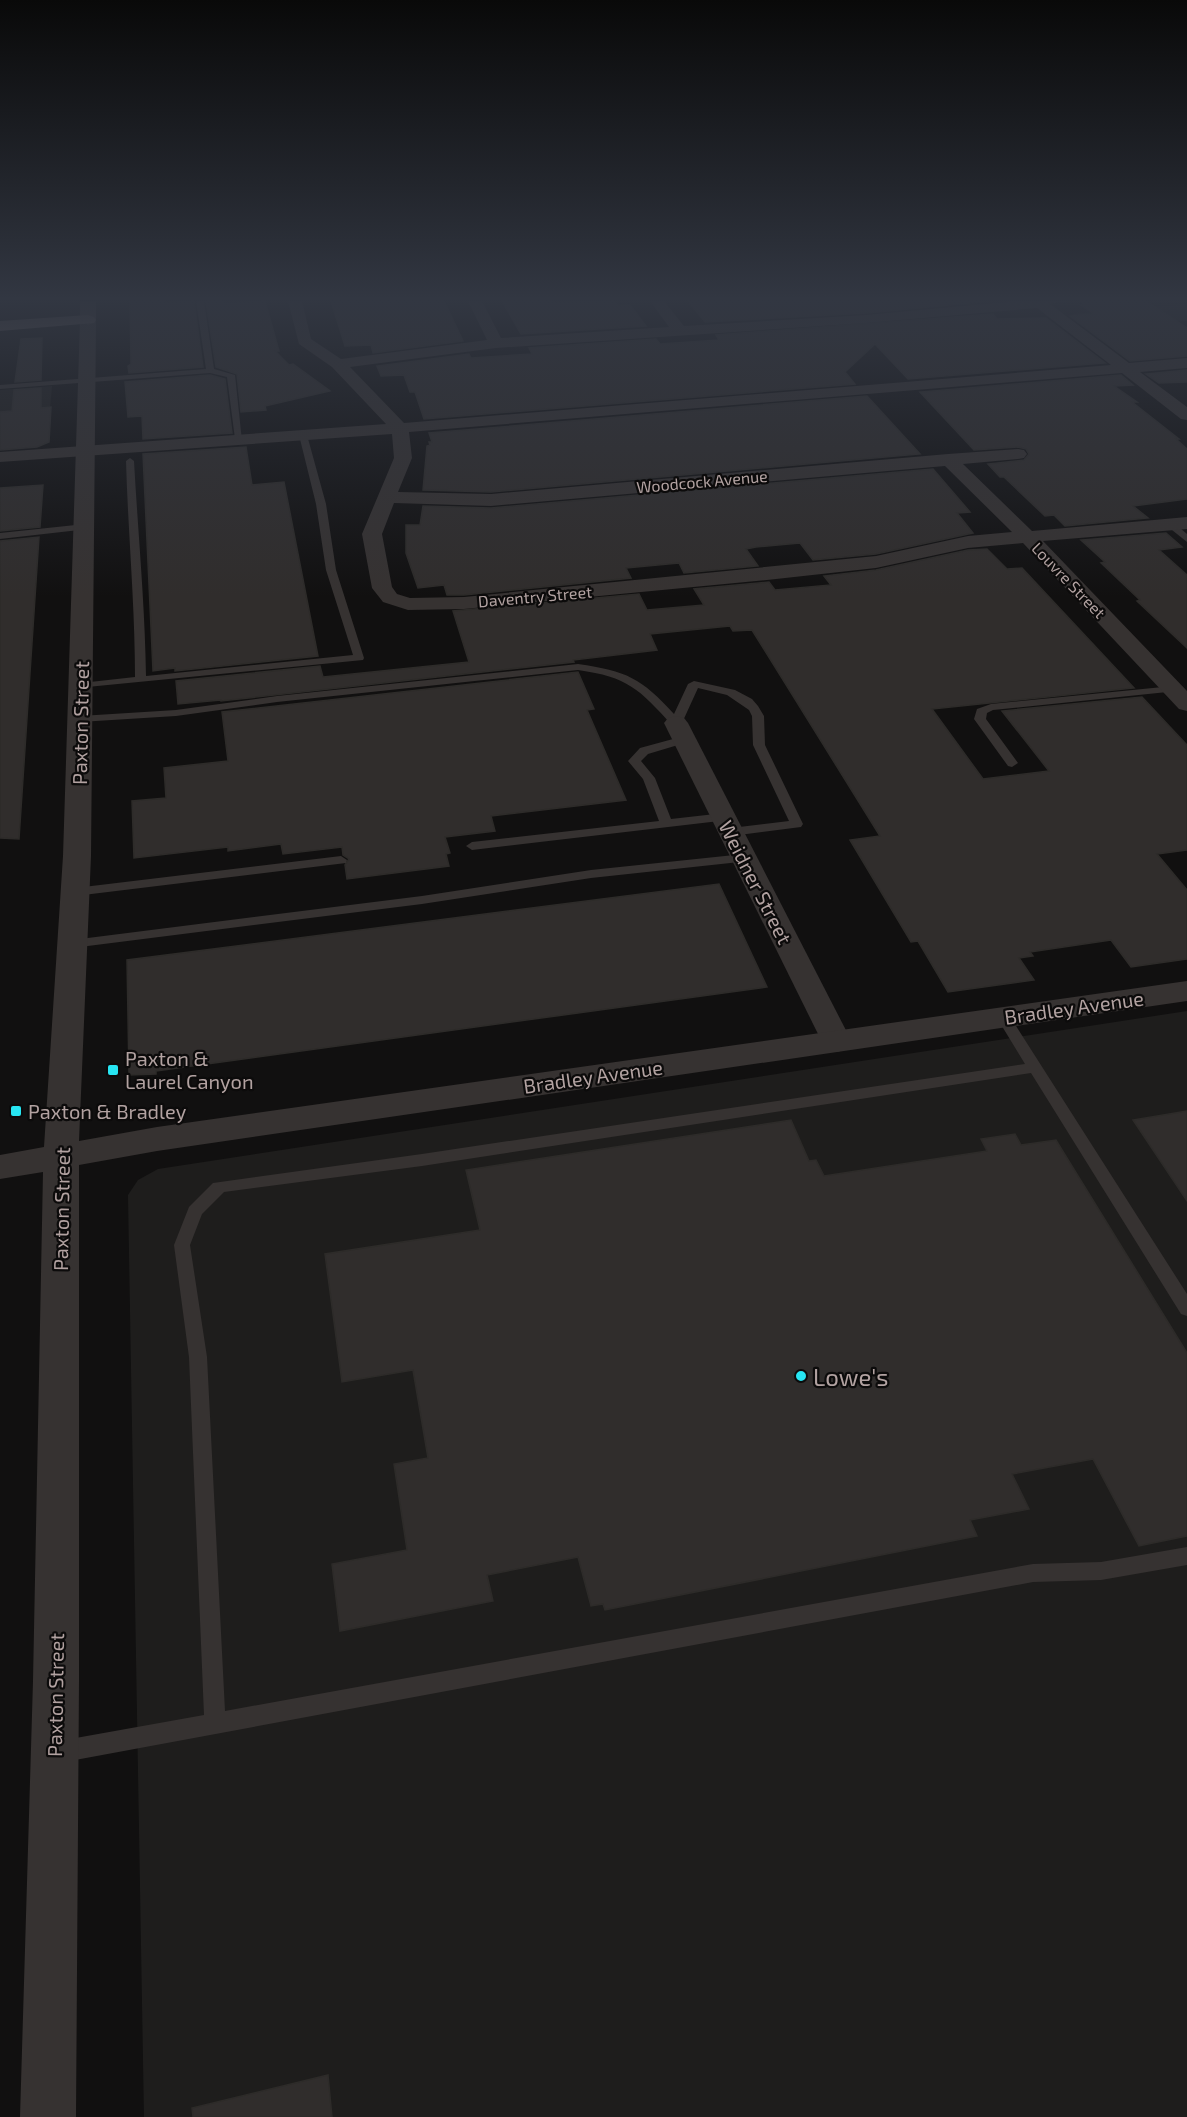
<svg xmlns="http://www.w3.org/2000/svg" width="1187" height="2117" font-family="'Exo 2',sans-serif">
  <style>
    .built { fill: #1e1d1c }
    .building { fill: #302d2c; stroke: #2d2b29; stroke-width: 1.5 }
    .lines { fill: none; stroke-linecap: round; stroke-linejoin: round }
    .service { fill: #363231; fill-rule: evenodd }
    .minor { fill: #363231; fill-rule: evenodd }
    .tertiary { fill: #363231; fill-rule: evenodd }
    .secondary { fill: #46403f; fill-rule: evenodd }
    .motorway { fill: #675e5d; fill-rule: evenodd }
    .poi-dot { fill: #27e5f2; stroke: #0c0b0b; stroke-width: 2 }
    .labels { text-anchor: middle; dominant-baseline: central; stroke-width: 4.5; stroke-linejoin: round; paint-order: stroke }
    .far-street-label { font-size: 16px; fill: #b2a2a1; stroke: #0c0b0b }
    .street-label { font-size: 20px; fill: #b2a2a1; stroke: #0c0b0b }
    .poi-label { font-size: 20px; fill: #b2a2a1; stroke: #0c0b0b; text-anchor: start }
    .near-poi-label { font-size: 24px; fill: #b2a2a1; stroke: #0c0b0b; text-anchor: start }
  </style>
  <rect width="100%" height="100%" fill="#111010"/>
  <!-- built -->
  <g class="built">
    <polygon points="1187,304 1187,321 1094,328 1072,314"/>
    <polygon points="52,386 47,443 0,449 0,390"/>
    <polygon points="1187,1011 1187,2117 144,2117 128,1195 138,1180 158,1169"/>
  </g>
  <!-- building -->
  <g class="building">
    <polygon points="130,301 164,301 164,303 194,301 203,367 129,373 128,366 131,364"/>
    <polygon points="206,301 223,301 223,304 265,301 279,351 275,351 289,365 293,364 330,391 265,406 266,410 241,412 237,374 216,367"/>
    <polygon points="331,301 444,301 463,341 373,353 371,345 345,346"/>
    <polygon points="502,301 551,301 553,303 614,301 618,306 630,305 646,326 521,334"/>
    <polygon points="688,301 980,301 981,302 866,313 705,322"/>
    <polygon points="1080,301 1146,301 1187,328 1187,356 1130,361 1070,316 1094,314 1081,305 1084,305"/>
    <polygon points="993,314 997,319 1046,318 1105,363 908,379 875,344 845,372 855,384 424,419 415,392 410,392 404,375 381,376 377,366 469,354 471,358 532,354 529,348 656,339 660,344 719,340 716,335"/>
    <polygon points="42,338 41,380 15,382 21,339"/>
    <polygon points="1187,370 1187,382 1159,383 1146,374"/>
    <polygon points="210,375 225,379 232,433 143,439 142,416 128,417 125,382"/>
    <polygon points="1121,375 1133,385 1114,386 1137,402 1132,402 1179,439 1176,439 1187,449 1187,499 1133,506 1148,518 1065,526 1054,515 1045,516 1004,477 1000,477 988,464 1024,460 1029,454 1026,449 1018,447 974,450 920,392"/>
    <polygon points="41,388 41,408 51,407 49,442 37,447 0,450 0,412 12,411 14,390"/>
    <polygon points="867,396 920,454 491,492 423,490 427,446 430,445 429,442 432,442 429,433"/>
    <polygon points="246,447 252,485 284,482 318,656 175,671 175,668 153,671 143,454"/>
    <polygon points="933,469 970,512 957,513 973,533 876,554 813,560 800,543 756,547 746,549 758,566 684,573 679,563 626,568 631,578 464,595 447,595 444,585 418,588 406,553 406,525 420,525 423,506 491,508"/>
    <polygon points="43,485 40,527 0,531 0,488"/>
    <polygon points="1166,533 1182,547 1159,550 1187,575 1187,648 1137,601 1140,600 1101,563 1105,562 1081,540"/>
    <polygon points="39,537 19,839 0,838 0,541"/>
    <polygon points="987,549 1007,569 1022,568 1134,688 932,709 983,779 1049,771 1002,711 1142,697 1187,745 1187,850 1157,854 1187,890 1187,959 1131,967 1111,940 1030,952 1033,956 1019,958 1034,980 948,992 918,941 911,942 850,840 880,836 752,630 733,631 730,626 650,634 657,650 573,660 574,662 221,701 221,700 178,704 176,681 320,666 323,677 469,662 453,611 639,594 647,610 704,605 694,589 769,582 775,590 831,585 824,576 876,570 968,550"/>
    <polygon points="578,672 594,709 587,710 626,800 491,816 495,831 445,837 450,853 446,854 449,866 347,879 345,865 349,859 343,855 342,847 283,854 281,844 228,851 228,847 134,858 132,801 166,798 164,768 228,761 222,712"/>
    <polygon points="719,884 767,987 156,1071 156,1074 129,1075 127,960"/>
    <polygon points="1187,1111 1187,1201 1133,1120"/>
    <polygon points="791,1120 809,1161 816,1160 824,1176 987,1151 981,1139 1015,1134 1021,1145 1056,1140 1187,1353 1187,1536 1139,1546 1093,1459 1012,1474 1029,1509 970,1520 977,1536 605,1610 603,1604 591,1606 578,1557 487,1575 493,1601 340,1631 332,1564 407,1550 394,1464 428,1458 413,1370 342,1382 325,1254 480,1230 466,1170"/>
    <polygon points="328,2075 332,2117 193,2117 192,2108"/>
  </g>
  <g class="lines">
    <!-- service -->
    <g class="service">
      <polygon points="196,301 204,301 214,369 235,375 242,441 235,439 227,377 210,373 0,389 0,385 206,369"/>
      <polygon points="1037,301 1070,301 1040,305"/>
      <path d="M303,432L307,435L326,504L336,570L364,658L363,660L77,688L75,686L81,683L135,677C135,605 128,533 126,461L130,458L134,461C138,533 145,604 146,676L353,655L326,570L316,504L299,435Z"/>
      <polygon points="1167,522 1173,522 1187,534 1187,542 1167,526"/>
      <polygon points="85,524 88,525 88,529 0,539 0,533"/>
      <path d="M578,664C627,671 641,678 674,714L688,684L694,681L735,690L752,699L758,706L764,716L765,745L803,824L801,827L731,836L725,832L731,828L789,821L753,745L752,716L749,710L727,695L698,688L682,723L676,726L672,725C639,689 628,677 578,670L277,702L176,716L80,722L74,719L80,716L176,710L277,696Z"/>
      <polygon points="1173,686 1177,687 1177,691 993,710 987,713 986,719 1018,763 1012,767 1008,766 974,719 977,709 991,704"/>
      <polygon points="684,736 690,740 688,742 648,754 641,761 655,778 671,819 724,813 728,814 730,817 728,820 472,850 466,846 472,842 659,821 643,779 628,761 640,748"/>
      <polygon points="744,854 749,855 750,858 749,861 591,878 422,904 72,948 65,944 72,940 422,896 591,870"/>
      <polygon points="341,856 347,860 346,863 75,896 68,892 75,888"/>
      <polygon points="1004,1013 1009,1015 1187,1294 1187,1316 1181,1314 1031,1073 422,1166 224,1192 202,1214 190,1245 207,1357 225,1711 1033,1564 1101,1562 1187,1547 1187,1565 1101,1580 1033,1582 59,1763 51,1760 48,1752 51,1744 59,1741 204,1715 189,1357 174,1245 189,1207 213,1183 422,1154 1025,1064 997,1018"/>
    </g>
    <!-- minor -->
    <g class="minor">
      <path d="M288,301H302L311,339L341,359L487,340L468,301H482L501,338L669,327L650,301H664L684,326L866,315L1018,301H1046L1129,363L1187,358V368L1140,372L1187,407V420L1181,419L1122,373L409,432L412,458L398,492L491,494L948,454L1018,449L1024,450L1027,454L1024,458L1018,459L963,464L1032,531L1187,517V529L1043,541L1187,691V711L1179,709L1023,543L968,548L876,568L767,580L464,609L408,610L383,602L372,588L362,534L394,458L392,434L0,462V452L386,424L332,367L299,344ZM1037,308L1111,365L404,423L350,367L496,348L866,323ZM945,466L1012,532L968,536L876,556L464,597L410,598L397,594L392,587L382,534L394,503L491,506Z"/>
      <polygon points="676,716 684,718 688,723 852,1042 847,1049 837,1052 827,1049 822,1042 664,723 668,718"/>
    </g>
    <!-- tertiary -->
    <polygon class="tertiary" points="88,315 96,320 91,856 79,1141 157,1127 1187,981 1187,1001 157,1151 79,1165 79,1681 76,2117 20,2117 33,1681 43,1172 0,1179 0,1155 44,1147 63,856 80,320"/>
    <!-- secondary -->
    <polygon class="secondary" points="80,301 96,301 96,320 94,323 88,325 80,320"/>
    <!-- motorway -->
    <polygon class="motorway" points="88,315 94,317 96,320 94,323 0,331 0,321"/>
  </g>
  <!-- sky -->
  <linearGradient id="sky" x2="0" y2="1"><stop stop-color="#090909"/><stop offset="0.5" stop-color="#323742"/><stop offset="1" stop-color="#323742" stop-opacity="0"/></linearGradient>
  <rect width="1187" height="597" fill="url(#sky)"/>
  <!-- markers -->
  <g class="poi-dot">
    <rect x="107" y="1064" width="12" height="12" rx="3"/>
    <rect x="10" y="1105" width="12" height="12" rx="3"/>
    <circle cx="801" cy="1376" r="6"/>
  </g>
  <g class="labels">
    <!-- far-street labels -->
    <g class="far-street-label">
      <text transform="translate(702 481) rotate(-5)">Woodcock Avenue</text>
      <text transform="translate(1069 580) rotate(46)">Louvre Street</text>
      <text transform="translate(535 596) rotate(-5)">Daventry Street</text>
    </g>
    <!-- street labels -->
    <g class="street-label">
      <text transform="translate(80 723) rotate(-89)">Paxton Street</text>
      <text transform="translate(756 882) rotate(63)">Weidner Street</text>
      <text transform="translate(1074 1007) rotate(-8)">Bradley Avenue</text>
      <text transform="translate(593 1076) rotate(-8)">Bradley Avenue</text>
      <text transform="translate(61 1209) rotate(-89)">Paxton Street</text>
      <text transform="translate(55 1695) rotate(-89)">Paxton Street</text>
    </g>
    <!-- poi labels -->
    <g class="poi-label">
      <text x="125" y="1058">Paxton &amp;<tspan x="125" dy="23">Laurel Canyon</tspan></text>
      <text x="28" y="1111">Paxton &amp; Bradley</text>
    </g>
    <!-- near-poi labels -->
    <g class="near-poi-label">
      <text x="813" y="1376">Lowe's</text>
    </g>
  </g>
</svg>
